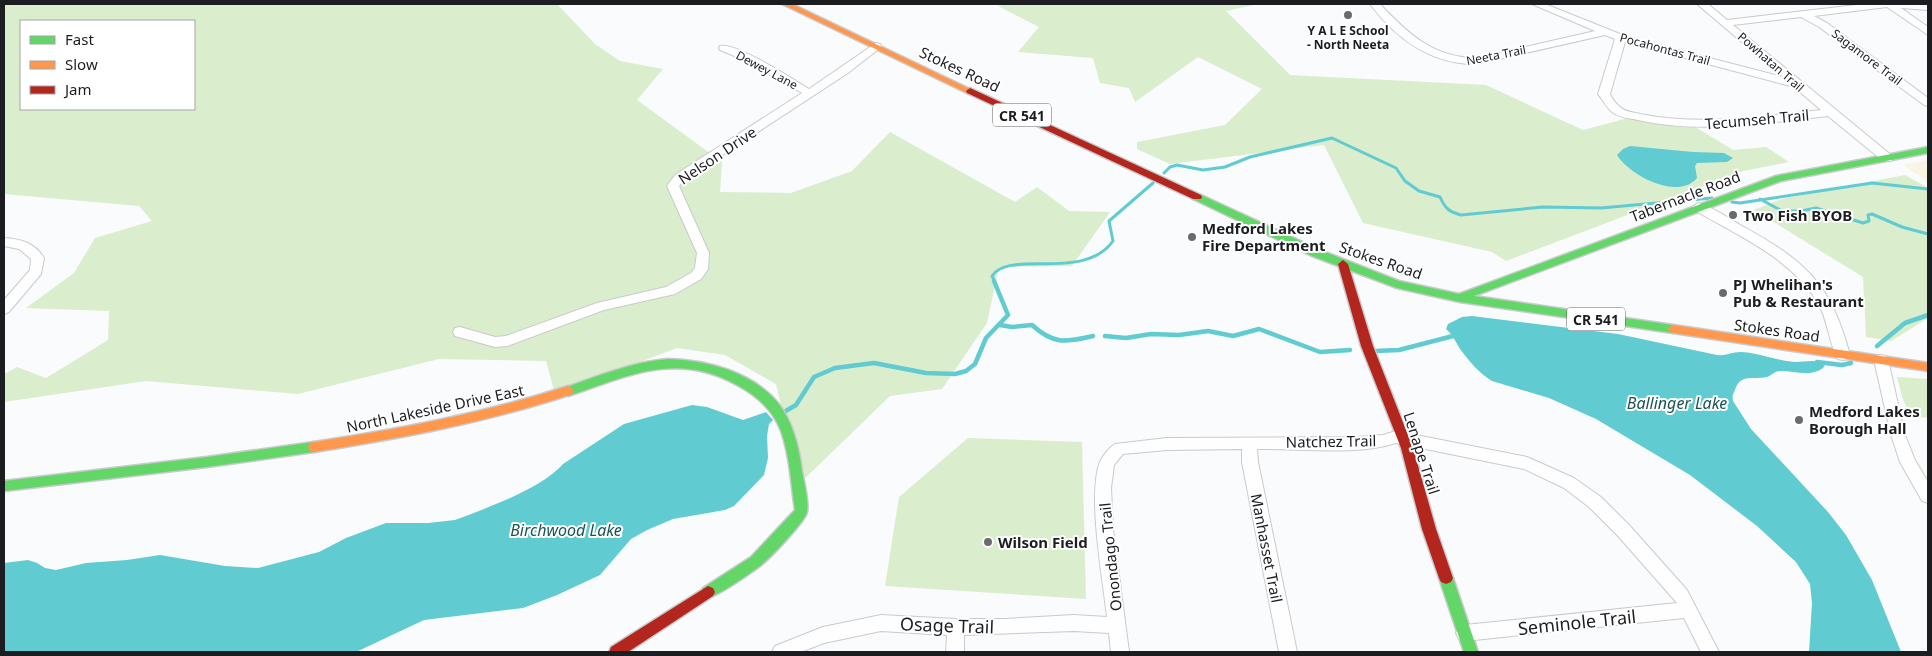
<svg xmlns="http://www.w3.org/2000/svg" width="1932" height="656" font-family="'Noto Sans',sans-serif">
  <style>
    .green { fill: #daedcd; fill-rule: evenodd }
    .sand { fill: #faf5e2 }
    .water { fill: #60cbd0 }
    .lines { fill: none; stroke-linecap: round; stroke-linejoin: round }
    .stream-far1 { stroke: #60cbd0; stroke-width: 3 }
    .stream { stroke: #60cbd0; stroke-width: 4.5 }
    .street-casing { stroke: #c8cacc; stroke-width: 2 }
    .fast-casing { stroke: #c8cacc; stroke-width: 3 }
    .slow-casing { stroke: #c8cacc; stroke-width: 3 }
    .jam-casing { stroke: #c8cacc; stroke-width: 3 }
    .street { fill: #fefeff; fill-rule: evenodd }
    .fast { fill: #63d668; fill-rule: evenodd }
    .slow { fill: #ff974d; fill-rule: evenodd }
    .jam { fill: #b3261e; fill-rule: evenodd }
    .poi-dot { fill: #696b6d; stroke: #fff; stroke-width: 2 }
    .labels { text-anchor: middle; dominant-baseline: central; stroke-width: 4; stroke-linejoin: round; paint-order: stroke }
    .far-poi-label { font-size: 12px; font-weight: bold; fill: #1b1d20; stroke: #fff }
    .far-street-label { font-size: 12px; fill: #1b1d20; stroke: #fff }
    .shield { fill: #fff; stroke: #5f6163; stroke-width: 1 }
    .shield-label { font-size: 14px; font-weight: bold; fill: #1b1d20 }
    .street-label { font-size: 15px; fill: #1b1d20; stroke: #fff }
    .poi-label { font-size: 15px; font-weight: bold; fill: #1b1d20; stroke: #fff; text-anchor: start }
    .water-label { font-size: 16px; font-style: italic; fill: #195355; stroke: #fff }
    .near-street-label { font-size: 18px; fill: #1b1d20; stroke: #fff }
  </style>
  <rect width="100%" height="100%" fill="#f9fbfd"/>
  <!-- green -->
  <g class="green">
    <path d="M4,4H557L595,44L620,61L663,69L637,100L722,162L720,192L791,193L852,171L890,132L1015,202L1037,187L1069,211L1110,212L1072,266L999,267L987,323L942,389L890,396L797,486L789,439L776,384L725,355L677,348L555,394L546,361L439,359L298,394L146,381L4,402V374L17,367L46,378L108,340L109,311L26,308L74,273L95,238L152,221L139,206L4,194ZM21,21H194V109H21Z"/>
    <polygon points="1005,4 1258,4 1226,11 1290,75 1486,85 1583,130 1632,117 1692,125 1733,150 1766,147 1789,162 1743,171 1506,261 1492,252 1363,223 1324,145 1170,164 1137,149 1137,142 1225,125 1262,89 1198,57 1135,102 1129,88 1100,83 1093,58 1018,52 1039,27 998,6"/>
    <polygon points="1905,175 1928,188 1928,318 1891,341 1866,337 1863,277 1754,210 1782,199"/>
    <path d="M1897,377L1928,379V418C1903,417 1903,397 1897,377Z"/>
    <polygon points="968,438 1082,442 1086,599 885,586 899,497"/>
  </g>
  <!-- sand -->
  <polygon class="sand" points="1928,160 1928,182 1903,165"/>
  <!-- water -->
  <g class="water">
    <path d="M1630,146L1693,152L1724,153L1733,158L1727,162L1697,163L1695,166L1697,178C1678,201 1629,175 1617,155L1623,149Z"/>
    <path d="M1472,316L1618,334L1717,355C1726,356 1732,352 1740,352C1756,352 1777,361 1795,362C1808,362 1815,358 1825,366C1813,378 1796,371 1781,371C1774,371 1773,375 1767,377C1754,380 1740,373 1735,390C1733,394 1732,396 1733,401L1751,429L1828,512L1846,535L1872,580L1901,652H1809L1812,603L1810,584L1796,562L1757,526L1690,475L1596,419L1549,398L1492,381C1480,374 1469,361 1460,349C1455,341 1453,335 1446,329L1448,324L1462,317Z"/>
    <path d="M692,405L707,407L743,420L766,412L773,420L769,424L767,436L768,458L764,475L734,506L725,510L673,519L647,530L631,539L600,575L557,595L523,608L424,620L356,652H4V563L28,560L37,563L45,568L56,570L86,563L127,560L160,555L225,566L258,568L319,552L346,538L386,523H428L455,520L466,516C494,505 543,487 563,464L624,424Z"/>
  </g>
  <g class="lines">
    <!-- stream-far1 -->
    <g class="stream-far1">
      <path d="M1164,173L1170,167L1177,165L1203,170L1225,167L1250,157L1332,138L1396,168L1405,181L1419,191L1440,197C1445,208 1449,212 1461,215L1543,207L1601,208L1712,198"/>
      <polyline points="1760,199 1782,211 1801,211 1816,208 1863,223 1869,221 1868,215 1872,214 1902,227 1928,234"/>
      <polyline points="1732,202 1740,203 1872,183 1928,189"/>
      <path d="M995,282L992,276C1009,249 1084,282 1113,241L1109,221L1153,183"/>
    </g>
    <!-- stream -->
    <g class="stream">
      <path d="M1000,325L1012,327L1032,325C1054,345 1065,342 1093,336"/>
      <polyline points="1105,336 1126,338 1151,334 1179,335 1208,331 1233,336 1259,329 1320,352 1350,350"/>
      <polyline points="1877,346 1905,323 1928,315"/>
      <polyline points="1375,351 1399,350 1457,335"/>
      <polyline points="1817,362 1842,365 1851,363"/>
      <polyline points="784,412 796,405 814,377 835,368 874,363 926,373 955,374 966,371 975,364 986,338 1008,315 994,281"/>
    </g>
    <defs>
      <g id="street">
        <path d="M1370,4H1380C1408,34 1434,58 1477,58L1595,31L1532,4H1545L1625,36L1783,77L1697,4H1708L1727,20L1865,4H1928V10L1901,8L1928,27V35L1887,7L1814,16L1827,23L1928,98V106L1924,105L1819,27L1801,17L1733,25L1891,155L1893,158L1891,161H1883L1828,116C1765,123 1701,134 1638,120C1629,118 1620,118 1612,112C1607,108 1603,100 1598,94L1615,39L1605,35L1477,64C1432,65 1396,39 1370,4ZM1625,42L1794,87L1821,110C1762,117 1700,126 1640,114C1633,112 1624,112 1619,106C1615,103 1612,98 1610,94Z"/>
        <path d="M876,43L880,44L881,46L880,48L848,73L683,181L679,186L709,253L708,269L701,279L675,294L604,310L507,346L495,347L455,336L453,332L455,328L460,327L495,337L506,336L597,303L666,287L691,273L695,268L697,253L667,186L675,175L802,93L744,60L720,50L719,48L720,46C736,42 793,79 809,89Z"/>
        <path d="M1698,203C1713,207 1728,218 1742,226C1806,261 1831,284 1850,355L1848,359L1843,360L1838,359C1828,341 1828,319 1817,301C1789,257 1737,235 1694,210L1692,207Z"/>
        <path d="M4,238C21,239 35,243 44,258L41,274L9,312L4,314V300L30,270L31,259L19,249L4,246Z"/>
        <polygon points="1881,355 1886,356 1888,360 1905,435 1915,460 1928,482 1928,503 1922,501 1900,462 1891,435 1874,360 1876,356"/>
        <path d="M1396,431L1527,457L1574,478L1601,497L1630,526L1687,590L1719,652H1701L1684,618L1465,641L1459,639L1456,633L1459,627L1465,625L1677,603L1618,536L1589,507L1564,488L1524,469L1396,443C1356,456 1300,448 1257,449L1258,462L1297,652H1279L1242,462V449L1167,450L1123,454L1114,465L1111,488L1113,529L1129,652H1111L1109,633L1074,631L964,635V652H946L947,635L881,631L824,643L801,652H772L775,646L823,627L881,615L956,619H1005L1074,615L1107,617C1103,580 1087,494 1100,462C1103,455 1109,448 1115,444L1167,438L1357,437L1383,435Z"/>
      </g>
      <g id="fast">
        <polygon points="1928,147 1928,153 1781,181 1474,296 1673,325 1679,329 1673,333 1460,302 1397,288 1312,256 1193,199 1192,197 1193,195 1201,195 1320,250 1399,281 1459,294 1776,176"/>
        <path d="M668,359C707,360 752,372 778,403C793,422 799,447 802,471C804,483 809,500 807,512C805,522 769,559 760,566C746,576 724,592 708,598L703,596L701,592L703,588L751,557L795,510C791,484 790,456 781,431C773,410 756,395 737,385C676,351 628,376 568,396L564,394L562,391L564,388C598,376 632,362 668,359Z"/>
        <polygon points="314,442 318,443 320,447 318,451 314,452 207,467 4,491 4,481 207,457"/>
        <polygon points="1446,572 1451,574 1453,578 1478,652 1464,652 1439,578 1441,574"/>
      </g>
      <g id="slow">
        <polygon points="782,4 792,4 974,91 970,94 967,93"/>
        <polygon points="1673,325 1928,363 1928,371 1673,333 1667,329"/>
        <path d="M568,386L572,388L574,391L572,394C488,422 402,438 314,452L310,451L308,447L310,443L314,442C400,429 485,413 568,386Z"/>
      </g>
      <g id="jam">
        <polygon points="970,88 1201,195 1202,197 1201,199 1193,199 967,93 966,91"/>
        <polygon points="1343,260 1348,264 1373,346 1413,448 1436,529 1453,578 1451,582 1446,584 1441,582 1439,578 1422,529 1401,448 1361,346 1338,264"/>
        <polygon points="708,586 713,588 715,592 713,596 628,652 609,652 611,647"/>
      </g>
    </defs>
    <!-- street casing -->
    <use href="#street" class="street-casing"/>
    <!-- fast casing -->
    <use href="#fast" class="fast-casing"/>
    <!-- slow casing -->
    <use href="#slow" class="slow-casing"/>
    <!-- jam casing -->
    <use href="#jam" class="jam-casing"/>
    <!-- street -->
    <use href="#street" class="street"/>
    <!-- fast -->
    <use href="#fast" class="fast"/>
    <!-- slow -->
    <use href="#slow" class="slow"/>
    <!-- jam -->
    <use href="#jam" class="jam"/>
  </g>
  <!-- markers -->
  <g class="poi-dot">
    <circle cx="1348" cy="15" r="5"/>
    <circle cx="1733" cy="215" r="5"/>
    <circle cx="1192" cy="237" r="5"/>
    <circle cx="1723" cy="293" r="5"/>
    <circle cx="1799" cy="420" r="5"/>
    <circle cx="988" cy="542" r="5"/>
  </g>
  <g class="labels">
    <!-- far-poi labels -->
    <g class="far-poi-label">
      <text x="1348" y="30">Y A L E School<tspan x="1348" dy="14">- North Neeta</tspan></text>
    </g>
    <!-- far-street labels -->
    <g class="far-street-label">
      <text transform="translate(1665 49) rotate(15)">Pocahontas Trail</text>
      <text transform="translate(1496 55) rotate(-11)">Neeta Trail</text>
      <text transform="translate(1867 57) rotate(37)">Sagamore Trail</text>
      <text transform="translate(1771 62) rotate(41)">Powhatan Trail</text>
      <text transform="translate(767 70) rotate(28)">Dewey Lane</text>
    </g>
    <!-- shield labels -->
    <g class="shield">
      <rect x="993" y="103.5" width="58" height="23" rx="4"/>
      <rect x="1567" y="307.5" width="58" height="23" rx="4"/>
    </g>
    <g class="shield-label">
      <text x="1022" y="115">CR 541</text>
      <text x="1596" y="319">CR 541</text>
    </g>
    <!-- street labels -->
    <g class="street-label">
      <text transform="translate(960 69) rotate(25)">Stokes Road</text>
      <text transform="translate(1757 119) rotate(-5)">Tecumseh Trail</text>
      <text transform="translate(717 155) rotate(-34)">Nelson Drive</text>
      <text transform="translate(1685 196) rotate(-21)">Tabernacle Road</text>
      <text transform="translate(1381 260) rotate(19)">Stokes Road</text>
      <text transform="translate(1777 330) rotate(8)">Stokes Road</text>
      <text transform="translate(435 408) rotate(-12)">North Lakeside Drive East</text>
      <text transform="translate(1331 441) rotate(-1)">Natchez Trail</text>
      <text transform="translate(1422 453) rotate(72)">Lenape Trail</text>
      <text transform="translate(1267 548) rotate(79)">Manhasset Trail</text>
      <text transform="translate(1110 557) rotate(-96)">Onondago Trail</text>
    </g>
    <!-- poi labels -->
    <g class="poi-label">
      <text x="1743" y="215">Two Fish BYOB</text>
      <text x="1202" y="228">Medford Lakes<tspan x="1202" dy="17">Fire Department</tspan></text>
      <text x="1733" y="284">PJ Whelihan's<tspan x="1733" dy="17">Pub &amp; Restaurant</tspan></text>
      <text x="1809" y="411">Medford Lakes<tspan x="1809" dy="17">Borough Hall</tspan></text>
      <text x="998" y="542">Wilson Field</text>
    </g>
    <!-- water labels -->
    <g class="water-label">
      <text x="1677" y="403">Ballinger Lake</text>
      <text x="566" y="530">Birchwood Lake</text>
    </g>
    <!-- near-street labels -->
    <g class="near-street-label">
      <text transform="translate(1577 622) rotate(-6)">Seminole Trail</text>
      <text transform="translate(947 625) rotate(2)">Osage Trail</text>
    </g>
  </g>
  <!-- border -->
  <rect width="1932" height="656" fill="none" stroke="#1b1d20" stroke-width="10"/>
  <!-- legend -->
  <rect x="20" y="20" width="175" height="90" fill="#ffffff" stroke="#a4a5a6"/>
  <rect x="30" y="36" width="25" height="8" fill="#63d668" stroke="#a4a5a6"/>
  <text x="65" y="45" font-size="15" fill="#1b1d20">Fast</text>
  <rect x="30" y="61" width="25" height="8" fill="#ff974d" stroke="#a4a5a6"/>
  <text x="65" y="70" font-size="15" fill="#1b1d20">Slow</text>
  <rect x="30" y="86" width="25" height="8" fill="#b3261e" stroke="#a4a5a6"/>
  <text x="65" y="95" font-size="15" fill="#1b1d20">Jam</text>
</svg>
